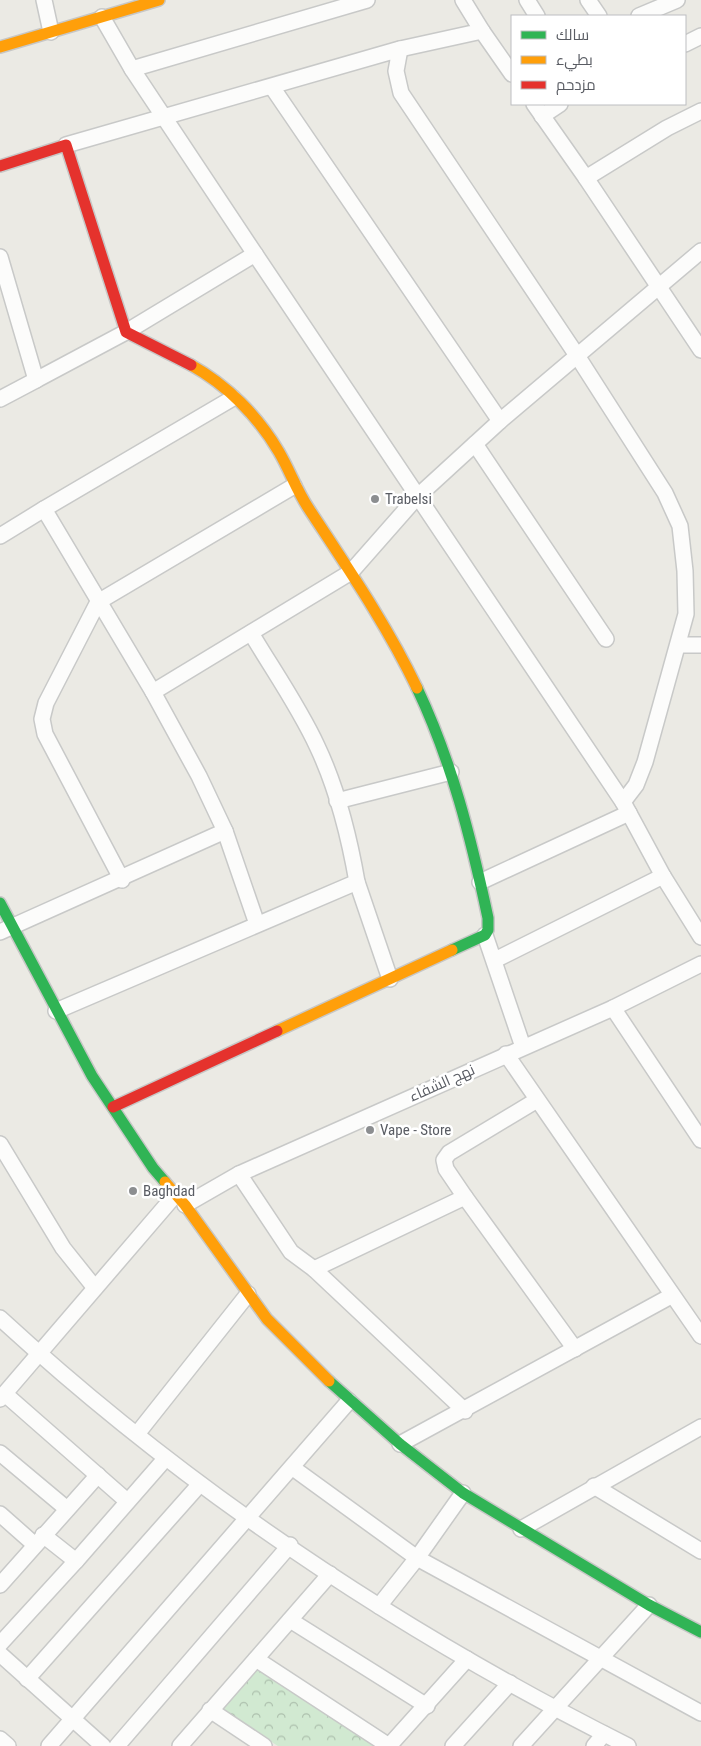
<svg xmlns="http://www.w3.org/2000/svg" width="701" height="1746" font-family="'Roboto Condensed',Cairo,sans-serif">
  <style>
    .forest { fill: url(#forest-crowns) }
    .lines { fill: none; stroke-linecap: round; stroke-linejoin: round }
    .street-casing { stroke: #c8c9c8; stroke-width: 18 }
    .fast-casing { stroke: #c7c7c6; stroke-width: 14 }
    .slow-casing { stroke: #c7c7c6; stroke-width: 14 }
    .jam-casing { stroke: #c7c7c6; stroke-width: 14 }
    .street { stroke: #fcfcfb; stroke-width: 15 }
    .fast { stroke: #30b455; stroke-width: 11 }
    .slow { stroke: #ff9f0a; stroke-width: 11 }
    .jam { stroke: #e5322d; stroke-width: 11 }
    .poi-dot { fill: #8c8e90; stroke: #fff; stroke-width: 2 }
    .labels { text-anchor: middle; dominant-baseline: central; stroke-width: 5; stroke-linejoin: round; paint-order: stroke }
    .poi-label { font-size: 15px; fill: #595c63; stroke: #fff; text-anchor: start }
    .street-label { font-size: 15px; fill: #595c63; stroke: #fff }
  </style>
  <defs>
    <pattern id="forest-crowns" width="20" height="18" patternUnits="userSpaceOnUse" patternTransform="scale(1.25)"><rect width="20" height="18" fill="#d1e9d1"/><path d="M2 6a3 3 0 1 1 6 0M12 15a3 3 0 1 1 6 0" fill="none" stroke="#adc0ad"/></pattern>
  </defs>
  <rect width="100%" height="100%" fill="#ebeae4"/>
  <!-- forest -->
  <polygon class="forest" points="255,1667 377,1746 278,1746 224,1712 223,1705"/>
  <g class="lines">
    <defs>
      <g id="street">
        <polyline points="44,0 51,32"/>
        <polyline points="527,0 537,16"/>
        <polyline points="588,0 599,16"/>
        <polyline points="639,16 677,0"/>
        <polyline points="102,17 132,69 255,254 623,802 663,876 701,937"/>
        <polyline points="482,31 512,74"/>
        <polyline points="685,44 701,36"/>
        <polyline points="400,49 482,31 463,0"/>
        <polyline points="132,69 367,0"/>
        <polyline points="272,87 500,421"/>
        <polyline points="534,104 586,178 701,350"/>
        <polyline points="542,116 560,104"/>
        <polyline points="66,145 400,49 396,71 401,93 576,354 665,493 680,526 685,571 686,614 645,762 636,785 623,802"/>
        <polyline points="586,178 667,128 701,111"/>
        <polyline points="0,257 36,380 0,399"/>
        <polyline points="36,380 126,332 255,254"/>
        <polyline points="475,444 606,639"/>
        <polyline points="44,509 233,398"/>
        <polyline points="0,536 44,509 153,692 351,572 417,497 500,421 701,251"/>
        <polyline points="678,645 701,645"/>
        <polyline points="153,692 199,776 225,831 257,924"/>
        <polyline points="337,801 451,772"/>
        <polyline points="122,880 45,734 42,719 46,703 98,602 294,486"/>
        <polyline points="357,882 390,979"/>
        <polyline points="480,882 629,813"/>
        <polyline points="0,932 225,831"/>
        <polyline points="485,935 523,1047"/>
        <polyline points="495,960 663,876"/>
        <polyline points="613,1008 701,1140"/>
        <path d="M56,1011L357,882C349,836 337,788 317,746C299,707 273,670 251,633"/>
        <polyline points="506,1054 701,1336"/>
        <polyline points="537,1100 449,1153 444,1160 446,1169 465,1197 575,1349"/>
        <polyline points="0,1144 63,1248 95,1288"/>
        <polyline points="239,1174 291,1252 314,1269 465,1411"/>
        <polyline points="185,1205 239,1174 613,1008 701,964"/>
        <polyline points="314,1269 465,1197"/>
        <path d="M0,1318C187,1490 401,1632 628,1746"/>
        <polyline points="5,1394 127,1501"/>
        <polyline points="0,1399 176,1194"/>
        <polyline points="137,1434 248,1294"/>
        <polyline points="400,1444 671,1296"/>
        <polyline points="0,1453 67,1509"/>
        <polyline points="293,1468 417,1558 701,1713"/>
        <polyline points="594,1486 701,1551"/>
        <polyline points="0,1514 35,1545"/>
        <polyline points="521,1529 701,1427"/>
        <polyline points="43,1535 76,1561 165,1459"/>
        <polyline points="0,1585 98,1475"/>
        <polyline points="379,1606 417,1558 463,1493"/>
        <polyline points="290,1620 427,1706"/>
        <polyline points="0,1644 76,1561"/>
        <polyline points="0,1654 103,1746"/>
        <polyline points="256,1659 389,1746"/>
        <polyline points="27,1679 200,1484"/>
        <polyline points="210,1710 264,1746"/>
        <polyline points="0,1739 8,1746"/>
        <polyline points="49,1746 349,1401"/>
        <polyline points="117,1746 290,1545"/>
        <polyline points="180,1746 330,1574"/>
        <polyline points="389,1746 467,1659"/>
        <polyline points="453,1746 510,1683"/>
        <polyline points="521,1746 649,1605"/>
        <polyline points="594,1746 604,1734"/>
      </g>
      <g id="fast">
        <path d="M417,688C452,762 471,838 488,918V930L485,935L452,950"/>
        <polyline points="0,903 92,1076 153,1168 165,1182"/>
        <polyline points="329,1381 400,1444 463,1493 649,1605 701,1632"/>
      </g>
      <g id="slow">
        <polyline points="0,47 159,0"/>
        <path d="M191,365C227,385 258,416 279,452C290,471 297,491 309,509C347,567 387,625 417,688"/>
        <polyline points="277,1031 452,950"/>
        <polyline points="165,1182 185,1205 267,1319 329,1381"/>
      </g>
      <g id="jam">
        <polyline points="0,166 66,145 126,332 191,365"/>
        <polyline points="113,1107 277,1031"/>
      </g>
    </defs>
    <!-- street casing -->
    <use href="#street" class="street-casing"/>
    <!-- fast casing -->
    <use href="#fast" class="fast-casing"/>
    <!-- slow casing -->
    <use href="#slow" class="slow-casing"/>
    <!-- jam casing -->
    <use href="#jam" class="jam-casing"/>
    <!-- street -->
    <use href="#street" class="street"/>
    <!-- fast -->
    <use href="#fast" class="fast"/>
    <!-- slow -->
    <use href="#slow" class="slow"/>
    <!-- jam -->
    <use href="#jam" class="jam"/>
  </g>
  <!-- markers -->
  <g class="poi-dot">
    <circle cx="375" cy="499" r="5"/>
    <circle cx="370" cy="1130" r="5"/>
    <circle cx="133" cy="1191" r="5"/>
  </g>
  <g class="labels">
    <!-- poi labels -->
    <g class="poi-label">
      <text x="385" y="499">Trabelsi</text>
      <text x="380" y="1130">Vape - Store</text>
      <text x="143" y="1191">Baghdad</text>
    </g>
    <!-- street labels -->
    <g class="street-label">
      <text transform="translate(442 1083) rotate(-24)">نهج الشفاء</text>
    </g>
  </g>
  <!-- legend -->
  <rect x="511" y="15" width="175" height="90" fill="#ffffff" stroke="#bdbec1"/>
  <rect x="521" y="31" width="25" height="8" fill="#30b455" stroke="#bdbec1"/>
  <text x="556" y="40" font-size="15" fill="#595c63">سالك</text>
  <rect x="521" y="56" width="25" height="8" fill="#ff9f0a" stroke="#bdbec1"/>
  <text x="556" y="65" font-size="15" fill="#595c63">بطيء</text>
  <rect x="521" y="81" width="25" height="8" fill="#e5322d" stroke="#bdbec1"/>
  <text x="556" y="90" font-size="15" fill="#595c63">مزدحم</text>
</svg>
